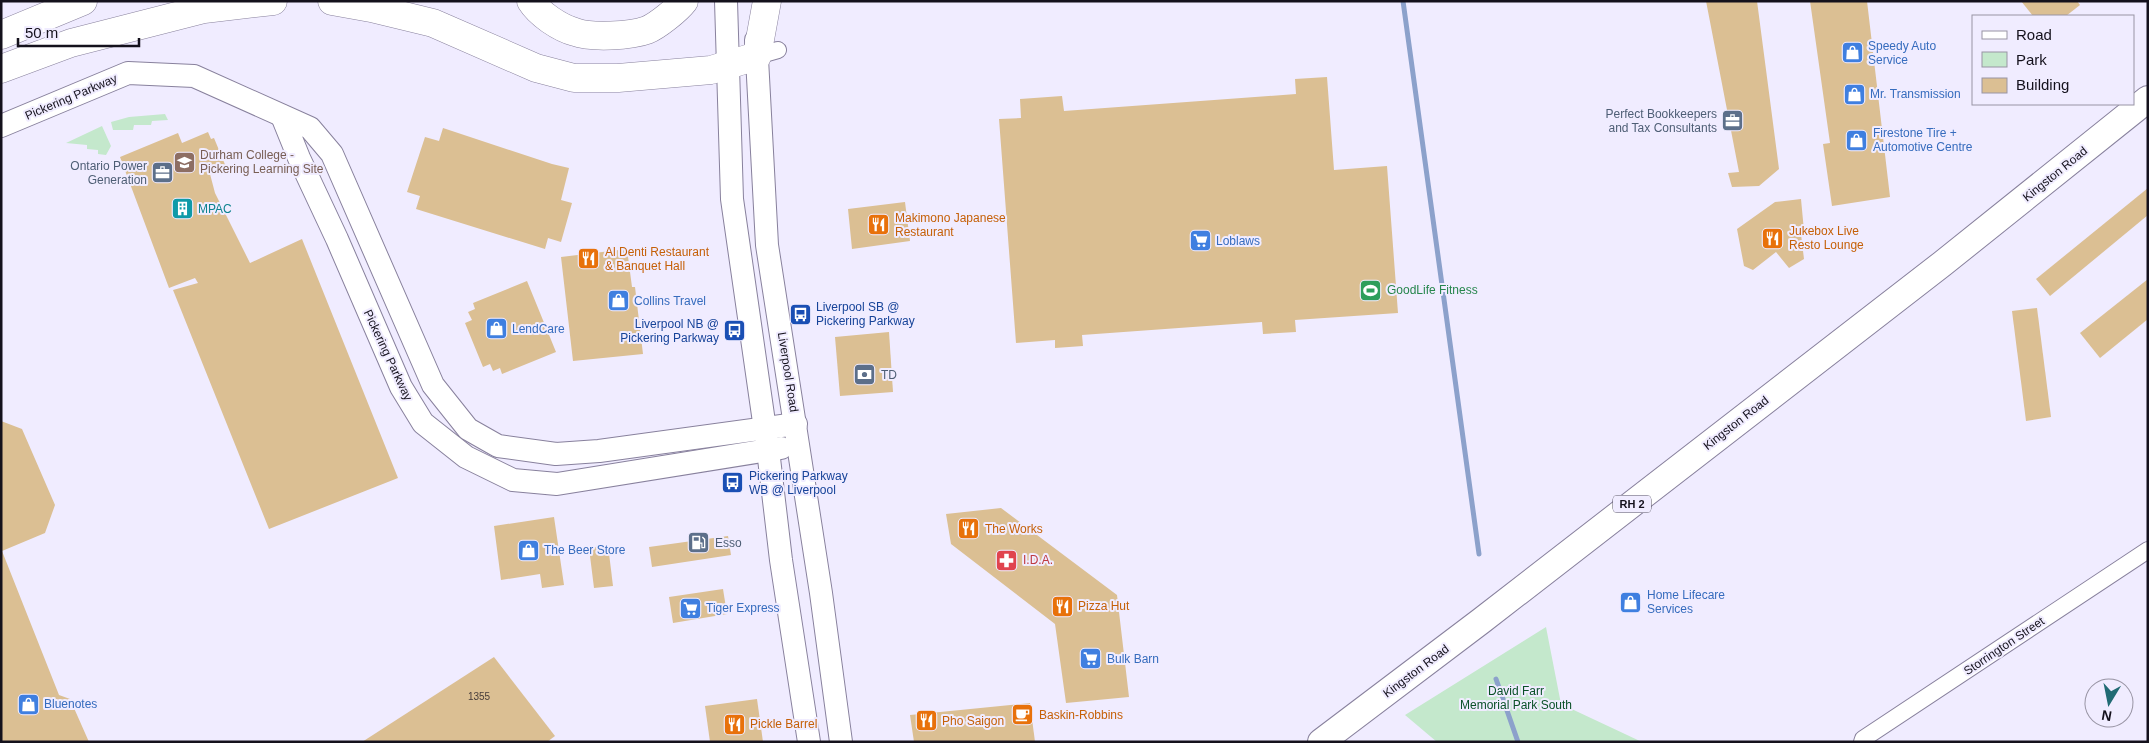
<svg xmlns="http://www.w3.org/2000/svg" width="2149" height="743" font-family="Arial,sans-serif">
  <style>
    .green { fill: #c4e8cc }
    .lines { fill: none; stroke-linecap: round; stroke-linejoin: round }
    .stream { stroke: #8ca1cb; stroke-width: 5 }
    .building { fill: #dbbf93 }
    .street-casing { stroke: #88819d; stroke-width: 18 }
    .secondary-casing { stroke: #88819d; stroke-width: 24 }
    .primary-casing { stroke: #88819d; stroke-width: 28 }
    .highway-casing { stroke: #88819d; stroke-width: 29 }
    .street { stroke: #fff; stroke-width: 16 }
    .secondary { stroke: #fff; stroke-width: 22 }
    .primary { stroke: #fff; stroke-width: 26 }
    .highway { stroke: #fff; stroke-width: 28 }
    .labels { text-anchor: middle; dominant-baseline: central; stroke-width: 4; stroke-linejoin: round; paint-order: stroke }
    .number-label { font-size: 10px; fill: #463c3a }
    .shield { fill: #f0ecff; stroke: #565360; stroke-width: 1 }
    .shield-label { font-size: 11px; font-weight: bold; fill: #14111c }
    .shop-label { font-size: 12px; fill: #366cbe; stroke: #f0ecff; text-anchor: start }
    .street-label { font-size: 12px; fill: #14111c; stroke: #f0ecff }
    .service-label { font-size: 12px; fill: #4e5e75; stroke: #f0ecff; text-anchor: end }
    .education-label { font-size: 12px; fill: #785e54; stroke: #f0ecff; text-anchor: start }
    .culture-label { font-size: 12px; fill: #0d838f; stroke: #f0ecff; text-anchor: start }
    .food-label { font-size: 12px; fill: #c56008; stroke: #f0ecff; text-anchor: start }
    .leisure-label { font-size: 12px; fill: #27864d; stroke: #f0ecff; text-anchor: start }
    .transit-label { font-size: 12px; fill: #164399; stroke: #f0ecff; text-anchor: start }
    .health-label { font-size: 12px; fill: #be3a42; stroke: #f0ecff; text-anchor: start }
    .park-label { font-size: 12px; fill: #0a5128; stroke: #f0ecff }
  </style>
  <rect width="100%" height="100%" fill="#f0ecff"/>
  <!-- green -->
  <g class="green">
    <polygon points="165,114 168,120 152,121 151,125 134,125 133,130 113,130 111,122 129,117"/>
    <polygon points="102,126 111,146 106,155 98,154 98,150 87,149 87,145 66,143"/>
    <polygon points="1546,627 1561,704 1642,742 1437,742 1405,715"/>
  </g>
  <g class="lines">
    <!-- stream -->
    <g class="stream">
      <polyline points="1403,1 1479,554"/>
      <polyline points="1496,679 1518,742"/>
    </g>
  </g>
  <!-- building -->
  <g class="building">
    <polygon points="1706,1 1757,1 1779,169 1759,186 1732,187 1728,173 1739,172"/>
    <polygon points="1810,1 1867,1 1890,197 1832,206 1823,144 1830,143"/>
    <polygon points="2021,1 2077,1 2080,5 2066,16 2033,16"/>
    <polygon points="1327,77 1334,170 1387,166 1398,313 1295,320 1296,332 1263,334 1262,322 1082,335 1083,346 1055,348 1055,340 1016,343 999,119 1021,118 1020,99 1062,96 1064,111 1296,94 1295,79"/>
    <polygon points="443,128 552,164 569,168 561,200 572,203 561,242 548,238 545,249 416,209 420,196 407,192 425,137 439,141"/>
    <polygon points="208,132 211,139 214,138 226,167 210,174 215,193 250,263 302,239 398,478 269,529 173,290 198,283 195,278 169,288 120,157 178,133 182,143"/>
    <polygon points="2148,188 2148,215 2050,296 2036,279"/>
    <polygon points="1801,199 1804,231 1801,234 1804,259 1789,268 1776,252 1753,270 1744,266 1737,229 1775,202"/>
    <polygon points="905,202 910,241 852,249 848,209"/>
    <polygon points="627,249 632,287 635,287 643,354 573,361 561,257"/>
    <polygon points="2148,279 2148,319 2100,358 2080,333"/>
    <polygon points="527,281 556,352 502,374 500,368 493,371 490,364 483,367 465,323 472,320 468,312 475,309 473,303"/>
    <polygon points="2037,308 2051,417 2026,421 2012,311"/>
    <polygon points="889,332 893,392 840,396 835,337"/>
    <polygon points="1,421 22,429 55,505 45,533 2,551 59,695 70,699 89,742 1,742"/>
    <polygon points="1001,508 1117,595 1129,697 1066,703 1055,624 951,544 946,514"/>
    <polygon points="554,517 564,585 542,588 540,574 501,580 494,526"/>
    <polygon points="728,536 731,555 652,567 649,547"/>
    <polygon points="608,545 613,586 594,588 589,548"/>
    <polygon points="723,589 727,614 673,623 669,597"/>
    <polygon points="494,657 555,736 547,742 362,742"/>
    <polygon points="757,699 763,742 710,742 705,706"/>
    <polygon points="1030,703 1035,742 914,742 910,715"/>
  </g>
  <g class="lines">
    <defs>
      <g id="street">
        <polyline points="757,56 778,50"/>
        <polyline points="1862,742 1863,739 2148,550"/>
      </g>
      <g id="secondary">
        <polyline points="726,1 732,199 768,450 781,560 809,742"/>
        <polyline points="756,40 767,245 821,593 841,742"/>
        <polyline points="282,116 299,158 337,239 401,387 423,423 466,457 513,480 557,484 781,448"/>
        <polyline points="1,126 128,73 194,76 310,128 332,154 433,385 468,429 498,446 556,454 599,451 796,424"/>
      </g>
      <polyline id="primary" points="1321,742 1481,621 1942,264 2148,99"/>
      <g id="highway">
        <polyline points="332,1 371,8 433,23 536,68 574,78 618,78 711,70 757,56 767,1"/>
        <path d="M531,1C539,14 560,28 575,32C591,38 631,36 647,30C657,26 677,10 684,1"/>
        <polyline points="1,35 83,1"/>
        <polyline points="1,69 71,43 204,9 273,1"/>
      </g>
    </defs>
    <!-- street casing -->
    <use href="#street" class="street-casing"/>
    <!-- secondary casing -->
    <use href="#secondary" class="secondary-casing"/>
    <!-- primary casing -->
    <use href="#primary" class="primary-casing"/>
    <!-- highway casing -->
    <use href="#highway" class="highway-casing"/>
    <!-- street -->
    <use href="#street" class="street"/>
    <!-- secondary -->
    <use href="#secondary" class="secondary"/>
    <!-- primary -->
    <use href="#primary" class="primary"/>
    <!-- highway -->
    <use href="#highway" class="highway"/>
  </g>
  <!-- icons -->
  <defs>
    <symbol id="shop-square" viewBox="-11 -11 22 22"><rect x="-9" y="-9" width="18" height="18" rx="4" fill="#3f7fe0" stroke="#f0ecff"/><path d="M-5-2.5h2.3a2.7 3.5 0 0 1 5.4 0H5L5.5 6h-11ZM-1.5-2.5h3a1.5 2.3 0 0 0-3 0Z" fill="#fff"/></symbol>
    <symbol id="office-square" viewBox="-11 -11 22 22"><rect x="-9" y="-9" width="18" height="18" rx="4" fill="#5c6f8a" stroke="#f0ecff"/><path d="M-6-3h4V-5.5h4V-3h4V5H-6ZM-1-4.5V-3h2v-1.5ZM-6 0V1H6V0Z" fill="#fff"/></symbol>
    <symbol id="university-square" viewBox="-11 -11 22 22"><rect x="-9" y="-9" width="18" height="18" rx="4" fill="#8d6e63" stroke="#f0ecff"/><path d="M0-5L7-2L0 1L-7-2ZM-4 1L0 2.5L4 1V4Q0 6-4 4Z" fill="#fff"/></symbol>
    <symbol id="building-square" viewBox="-11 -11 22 22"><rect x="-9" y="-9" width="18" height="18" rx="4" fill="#0f9aa8" stroke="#f0ecff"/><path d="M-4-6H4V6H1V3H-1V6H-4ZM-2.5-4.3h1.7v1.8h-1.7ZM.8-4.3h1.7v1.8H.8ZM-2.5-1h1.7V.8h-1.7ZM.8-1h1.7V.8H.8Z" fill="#fff"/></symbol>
    <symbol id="restaurant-square" viewBox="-11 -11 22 22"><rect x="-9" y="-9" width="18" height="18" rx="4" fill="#e8710a" stroke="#f0ecff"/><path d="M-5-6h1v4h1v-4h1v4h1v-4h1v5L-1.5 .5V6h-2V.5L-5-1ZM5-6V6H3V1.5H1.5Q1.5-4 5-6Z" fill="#fff"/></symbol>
    <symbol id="supermarket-square" viewBox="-11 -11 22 22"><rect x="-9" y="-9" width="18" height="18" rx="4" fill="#3f7fe0" stroke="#f0ecff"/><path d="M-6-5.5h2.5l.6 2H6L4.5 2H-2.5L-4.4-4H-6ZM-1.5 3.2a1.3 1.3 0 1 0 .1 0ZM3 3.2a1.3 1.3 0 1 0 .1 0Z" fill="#fff"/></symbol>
    <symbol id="stadium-square" viewBox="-11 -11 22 22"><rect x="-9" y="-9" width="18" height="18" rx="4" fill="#2e9e5b" stroke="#f0ecff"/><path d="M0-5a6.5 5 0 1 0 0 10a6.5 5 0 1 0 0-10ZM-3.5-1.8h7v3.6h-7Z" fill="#fff"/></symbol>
    <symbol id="bus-square" viewBox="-11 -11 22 22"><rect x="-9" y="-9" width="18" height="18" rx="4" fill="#1a4fb4" stroke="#f0ecff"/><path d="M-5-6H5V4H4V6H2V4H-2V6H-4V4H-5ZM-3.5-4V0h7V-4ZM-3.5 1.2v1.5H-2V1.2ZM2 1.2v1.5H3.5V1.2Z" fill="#fff"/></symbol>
    <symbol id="bank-square" viewBox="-11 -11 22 22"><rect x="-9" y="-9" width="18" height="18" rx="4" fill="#5c6f8a" stroke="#f0ecff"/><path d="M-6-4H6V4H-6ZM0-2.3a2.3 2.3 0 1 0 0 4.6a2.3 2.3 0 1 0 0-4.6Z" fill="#fff"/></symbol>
    <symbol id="fuel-square" viewBox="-11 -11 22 22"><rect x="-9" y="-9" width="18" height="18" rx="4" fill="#5c6f8a" stroke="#f0ecff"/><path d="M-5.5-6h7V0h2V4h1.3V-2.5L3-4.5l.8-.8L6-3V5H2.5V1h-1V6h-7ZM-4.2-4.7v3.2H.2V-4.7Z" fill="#fff"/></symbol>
    <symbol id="pharmacy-square" viewBox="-11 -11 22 22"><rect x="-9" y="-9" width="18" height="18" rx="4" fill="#e0444e" stroke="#f0ecff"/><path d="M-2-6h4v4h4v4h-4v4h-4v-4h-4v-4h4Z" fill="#fff"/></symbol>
    <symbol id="cafe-square" viewBox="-11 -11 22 22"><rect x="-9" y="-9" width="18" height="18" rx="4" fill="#e8710a" stroke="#f0ecff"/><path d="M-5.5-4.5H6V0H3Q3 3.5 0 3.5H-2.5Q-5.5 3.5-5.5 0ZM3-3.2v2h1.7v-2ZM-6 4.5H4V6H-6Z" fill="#fff"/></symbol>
  </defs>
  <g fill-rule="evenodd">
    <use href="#shop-square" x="1840" y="40" width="25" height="25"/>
    <use href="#shop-square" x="1842" y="82" width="25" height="25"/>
    <use href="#office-square" x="1720" y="108" width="25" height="25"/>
    <use href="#shop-square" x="1844" y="128" width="25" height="25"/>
    <use href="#university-square" x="172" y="150" width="25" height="25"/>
    <use href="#office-square" x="150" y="160" width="25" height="25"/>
    <use href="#building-square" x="170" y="196" width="25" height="25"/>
    <use href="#restaurant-square" x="866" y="212" width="25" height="25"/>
    <use href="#restaurant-square" x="1760" y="226" width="25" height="25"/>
    <use href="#supermarket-square" x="1188" y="228" width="25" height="25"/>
    <use href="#restaurant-square" x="576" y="246" width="25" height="25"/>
    <use href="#stadium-square" x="1358" y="278" width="25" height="25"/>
    <use href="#shop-square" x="606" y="288" width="25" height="25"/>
    <use href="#bus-square" x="788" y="302" width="25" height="25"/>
    <use href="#shop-square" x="484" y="316" width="25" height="25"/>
    <use href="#bus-square" x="722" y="318" width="25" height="25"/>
    <use href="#bank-square" x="852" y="362" width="25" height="25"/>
    <use href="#bus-square" x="720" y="470" width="25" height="25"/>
    <use href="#restaurant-square" x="956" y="516" width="25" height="25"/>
    <use href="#fuel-square" x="686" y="530" width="25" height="25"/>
    <use href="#shop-square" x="516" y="538" width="25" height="25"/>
    <use href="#pharmacy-square" x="994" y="548" width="25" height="25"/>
    <use href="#shop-square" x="1618" y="590" width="25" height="25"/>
    <use href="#restaurant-square" x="1050" y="594" width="25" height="25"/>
    <use href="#supermarket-square" x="678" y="596" width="25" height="25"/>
    <use href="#supermarket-square" x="1078" y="646" width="25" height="25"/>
    <use href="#shop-square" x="16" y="692" width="25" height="25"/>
    <use href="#cafe-square" x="1010" y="702" width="25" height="25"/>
    <use href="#restaurant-square" x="914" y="708" width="25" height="25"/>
    <use href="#restaurant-square" x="722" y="712" width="25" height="25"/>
  </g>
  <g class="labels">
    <!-- number labels -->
    <g class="number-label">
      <text x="479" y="696">1355</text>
    </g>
    <!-- shield labels -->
    <rect class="shield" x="1613" y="495.5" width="38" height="17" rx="4"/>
    <g class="shield-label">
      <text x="1632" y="504">RH 2</text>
    </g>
    <!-- shop labels -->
    <g class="shop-label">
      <text x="1868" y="46">Speedy Auto<tspan x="1868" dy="14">Service</tspan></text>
      <text x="1870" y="94">Mr. Transmission</text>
      <text x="1873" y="133">Firestone Tire +<tspan x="1873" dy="14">Automotive Centre</tspan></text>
      <text x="1216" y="241">Loblaws</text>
      <text x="634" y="301">Collins Travel</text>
      <text x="512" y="329">LendCare</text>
      <text x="544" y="550">The Beer Store</text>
      <text x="1647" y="595">Home Lifecare<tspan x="1647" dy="14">Services</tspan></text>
      <text x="706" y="608">Tiger Express</text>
      <text x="1107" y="659">Bulk Barn</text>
      <text x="44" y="704">Bluenotes</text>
    </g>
    <!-- street labels -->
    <g class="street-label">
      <text transform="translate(71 97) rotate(-23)">Pickering Parkway</text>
      <text transform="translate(2055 174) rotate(-39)">Kingston Road</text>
      <text transform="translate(388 355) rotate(65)">Pickering Parkway</text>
      <text transform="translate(788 372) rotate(81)">Liverpool Road</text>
      <text transform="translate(1736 423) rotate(-38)">Kingston Road</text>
      <text transform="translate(2004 646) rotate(-34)">Storrington Street</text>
      <text transform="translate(1416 671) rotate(-37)">Kingston Road</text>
    </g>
    <!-- service labels -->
    <g class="service-label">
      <text x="1717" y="114">Perfect Bookkeepers<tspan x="1717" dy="14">and Tax Consultants</tspan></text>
      <text x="147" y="166">Ontario Power<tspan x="147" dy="14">Generation</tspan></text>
      <text x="881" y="375" text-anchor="start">TD</text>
      <text x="715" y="543" text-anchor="start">Esso</text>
    </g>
    <!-- education labels -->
    <g class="education-label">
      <text x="200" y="155">Durham College -<tspan x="200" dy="14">Pickering Learning Site</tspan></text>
    </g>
    <!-- culture labels -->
    <g class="culture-label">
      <text x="198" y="209">MPAC</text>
    </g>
    <!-- food labels -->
    <g class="food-label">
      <text x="895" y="218">Makimono Japanese<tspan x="895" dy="14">Restaurant</tspan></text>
      <text x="1789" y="231">Jukebox Live<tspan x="1789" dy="14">Resto Lounge</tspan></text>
      <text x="605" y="252">Al Denti Restaurant<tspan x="605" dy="14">&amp; Banquet Hall</tspan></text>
      <text x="985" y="529">The Works</text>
      <text x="1078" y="606">Pizza Hut</text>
      <text x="1039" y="715">Baskin-Robbins</text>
      <text x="942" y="721">Pho Saigon</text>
      <text x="750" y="724">Pickle Barrel</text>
    </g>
    <!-- leisure labels -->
    <g class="leisure-label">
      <text x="1387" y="290">GoodLife Fitness</text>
    </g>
    <!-- transit labels -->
    <g class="transit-label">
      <text x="816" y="307">Liverpool SB @<tspan x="816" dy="14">Pickering Parkway</tspan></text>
      <text x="719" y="324" text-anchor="end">Liverpool NB @<tspan x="719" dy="14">Pickering Parkway</tspan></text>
      <text x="749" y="476">Pickering Parkway<tspan x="749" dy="14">WB @ Liverpool</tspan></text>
    </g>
    <!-- health labels -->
    <g class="health-label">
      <text x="1023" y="560">I.D.A.</text>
    </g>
    <!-- park labels -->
    <g class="park-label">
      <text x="1516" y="691">David Farr<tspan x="1516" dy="14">Memorial Park South</tspan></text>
    </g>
  </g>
  <!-- border -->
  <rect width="2149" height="743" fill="none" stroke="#14111c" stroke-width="5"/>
  <!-- legend -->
  <rect x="1972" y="15" width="162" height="90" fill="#f0ecff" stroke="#9894a4"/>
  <rect x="1982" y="31" width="25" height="8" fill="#ffffff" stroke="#9894a4"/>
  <text x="2016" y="40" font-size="15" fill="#14111c">Road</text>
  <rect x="1982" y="52" width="25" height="15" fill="#c4e8cc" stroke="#9894a4"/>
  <text x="2016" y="65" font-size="15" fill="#14111c">Park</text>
  <rect x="1982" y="78" width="25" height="15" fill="#dbbf93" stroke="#9894a4"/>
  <text x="2016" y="90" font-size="15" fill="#14111c">Building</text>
  <!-- north arrow -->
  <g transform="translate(2109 703) rotate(190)"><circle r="24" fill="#f0ecff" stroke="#9894a4"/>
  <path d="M0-4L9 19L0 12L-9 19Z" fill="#216b74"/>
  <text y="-8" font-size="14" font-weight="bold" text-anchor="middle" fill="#14111c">N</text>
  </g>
  <!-- scale -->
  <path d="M18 38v8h121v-8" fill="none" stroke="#14111c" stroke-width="2.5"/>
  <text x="25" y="38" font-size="15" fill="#14111c" stroke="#f0ecff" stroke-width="4" paint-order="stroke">50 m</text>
</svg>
